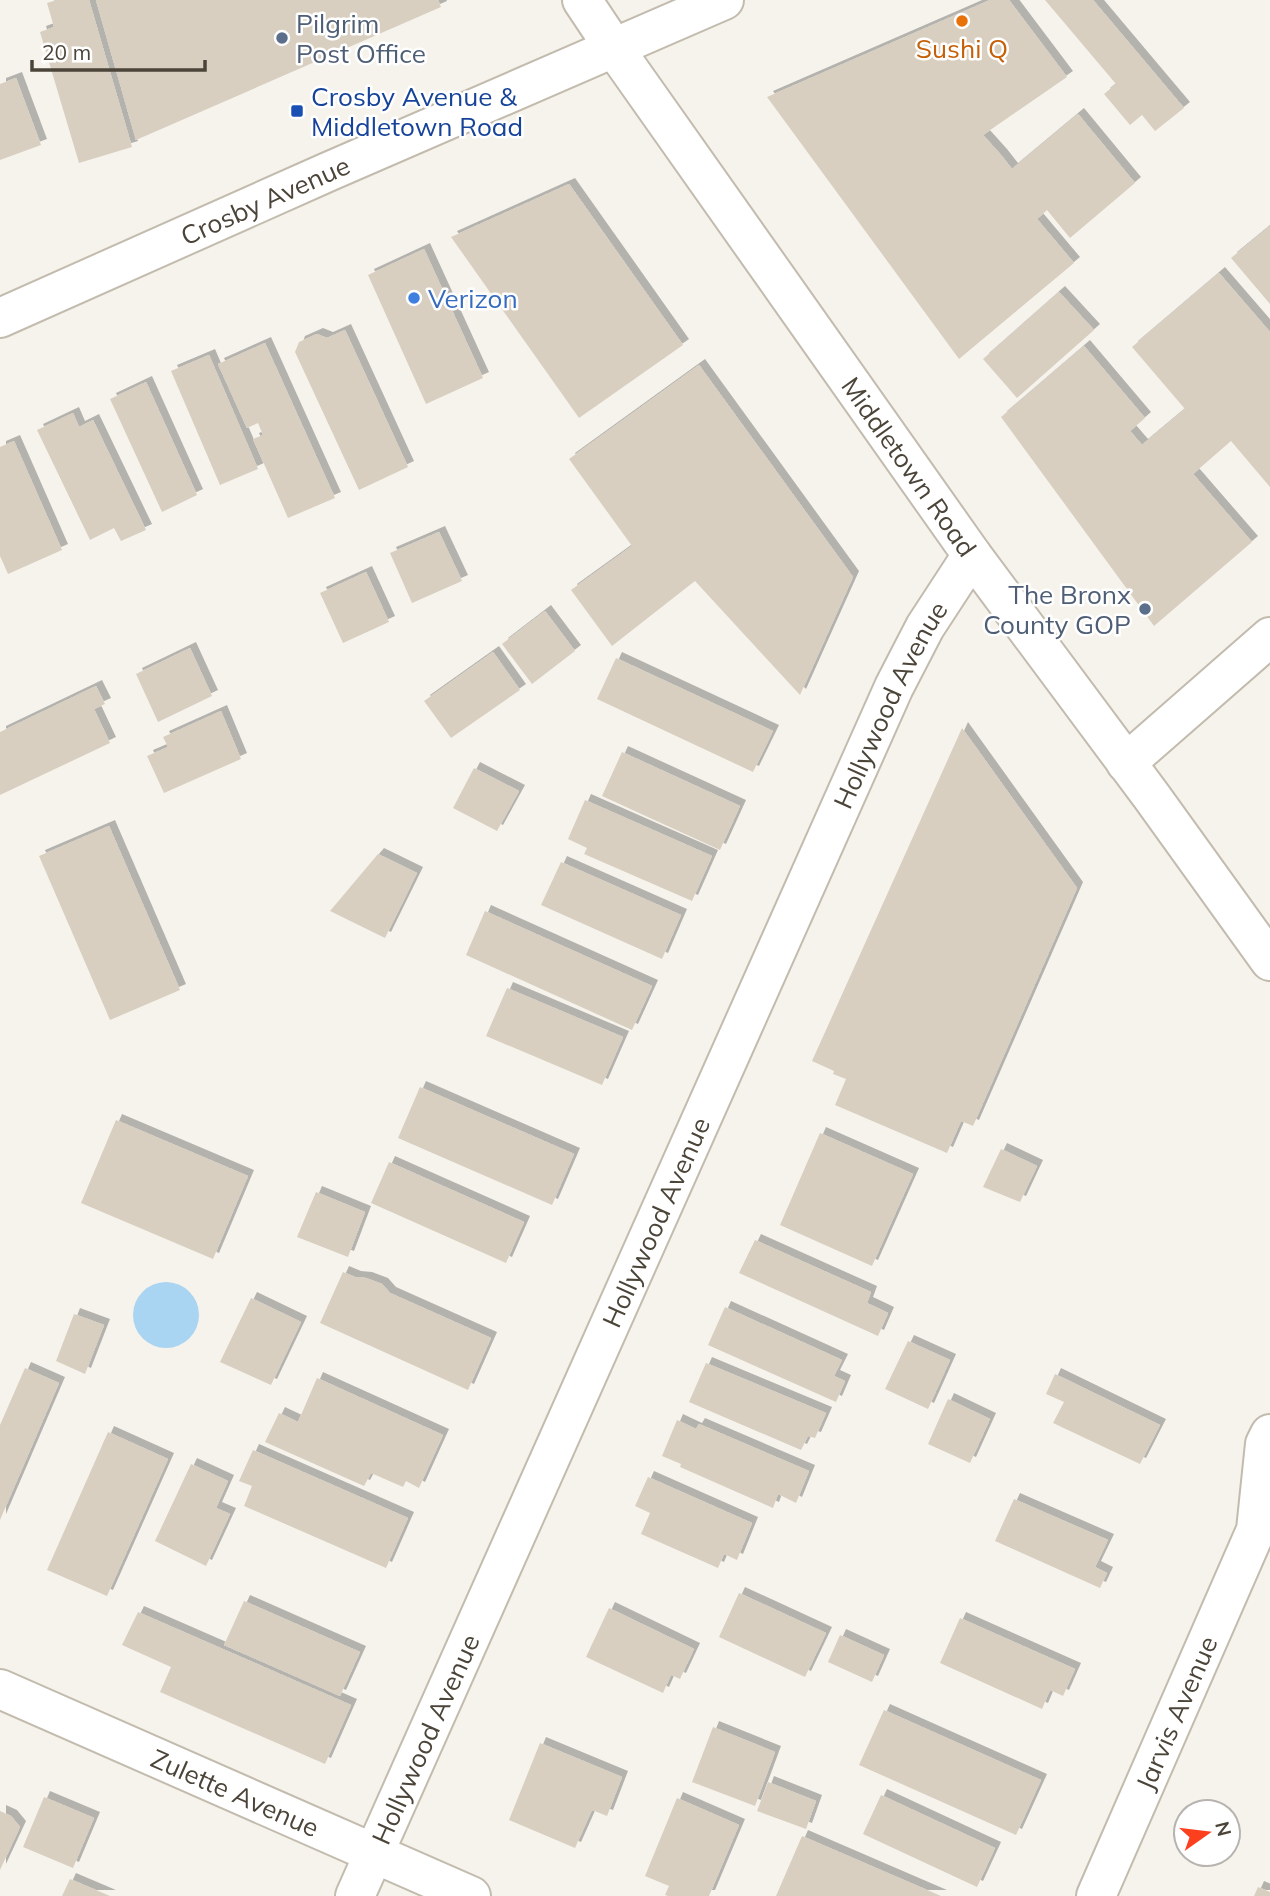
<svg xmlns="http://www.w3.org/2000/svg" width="1270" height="1896" font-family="Mulish,sans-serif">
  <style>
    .water { fill: #a9d4f2 }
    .building { fill: #d8cfc1; filter: url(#shadow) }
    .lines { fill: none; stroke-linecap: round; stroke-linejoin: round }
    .minor-casing { stroke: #c2bbae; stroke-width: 42 }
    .tertiary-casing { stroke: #c2bbae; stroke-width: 42 }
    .minor { stroke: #fff; stroke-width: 38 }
    .tertiary { stroke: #fff; stroke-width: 38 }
    .food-dot { fill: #e8710a; stroke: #fff; stroke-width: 2.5 }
    .service-dot { fill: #5c6f8a; stroke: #fff; stroke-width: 2.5 }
    .transit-dot { fill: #1a4fb4; stroke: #fff; stroke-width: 2.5 }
    .shop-dot { fill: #3f7fe0; stroke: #fff; stroke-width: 2.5 }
    .labels { text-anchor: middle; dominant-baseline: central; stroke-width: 5; stroke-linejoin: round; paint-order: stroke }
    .service-label { font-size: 26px; fill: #4e5e75; stroke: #fff; text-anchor: start }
    .food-label { font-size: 26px; fill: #c56008; stroke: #fff }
    .transit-label { font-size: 26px; fill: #164399; stroke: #fff; text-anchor: start }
    .street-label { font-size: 26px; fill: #4b4439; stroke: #fff }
    .shop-label { font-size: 26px; fill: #366cbe; stroke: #fff; text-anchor: start }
  </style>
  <defs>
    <filter id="shadow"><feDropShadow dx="6" dy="-6" stdDeviation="0" flood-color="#0004"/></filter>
  </defs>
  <rect width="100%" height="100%" fill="#f6f3ec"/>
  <!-- water -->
  <circle class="water" cx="166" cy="1315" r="33"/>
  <!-- building -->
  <g class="building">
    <polygon points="57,0 89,0 132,147 79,163 40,32 54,27 47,3"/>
    <polygon points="96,0 438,0 441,7 136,140"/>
    <polygon points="990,0 1009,0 1067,77 983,135 1001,155 1012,169 1078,114 1135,183 1070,238 1047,210 1037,219 1074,263 959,359 767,97"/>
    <polygon points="1045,0 1093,0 1184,108 1155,131 1142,115 1130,125 1104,94 1116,84"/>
    <polygon points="16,78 41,145 0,160 0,84"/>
    <polygon points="569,184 683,345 579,418 451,237"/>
    <polygon points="1270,226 1270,304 1231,258"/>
    <polygon points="424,249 483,378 426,404 368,275"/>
    <polygon points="1219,273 1270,332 1270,487 1231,441 1193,474 1252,542 1154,626 1001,417 1084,346 1145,418 1130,431 1142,445 1185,409 1132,347"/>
    <polygon points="1059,292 1094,330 1017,398 983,359"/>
    <polygon points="345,330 408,467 359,490 295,352 299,342 317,334 327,338"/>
    <polygon points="265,343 335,498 288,518 253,439 263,435 258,423 247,428 218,364"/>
    <polygon points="209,355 258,469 220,485 171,371"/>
    <polygon points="699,365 853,577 800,695 695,581 612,646 571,590 632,546 569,459"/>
    <polygon points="146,382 197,495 162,512 110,399"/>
    <polygon points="73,413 79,427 93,420 146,530 121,541 114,528 90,540 37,430"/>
    <polygon points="14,441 62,550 8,574 0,556 0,447"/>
    <polygon points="439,532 462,581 412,603 390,553"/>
    <polygon points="366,572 389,622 343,643 320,593"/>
    <polygon points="545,611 575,651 532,684 502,644"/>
    <polygon points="190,648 212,696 158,722 136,674"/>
    <polygon points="493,652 520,690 451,738 424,701"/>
    <polygon points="616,658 773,731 753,772 597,699"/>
    <polygon points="96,686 105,704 94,709 110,743 0,795 0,732"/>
    <polygon points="221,711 241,759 164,793 147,756 168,747 163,737"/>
    <polygon points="962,728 1077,888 973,1126 961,1121 947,1153 835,1105 846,1079 833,1074 834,1071 812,1061"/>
    <polygon points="622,752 740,806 720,850 602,796"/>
    <polygon points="474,768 519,791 497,831 453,808"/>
    <polygon points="585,800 712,856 692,901 584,854 587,848 568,839"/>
    <polygon points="109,826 180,990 110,1020 39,856"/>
    <polygon points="378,854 417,873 385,938 330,911"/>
    <polygon points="561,862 681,915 662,959 541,905"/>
    <polygon points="485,911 652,986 632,1030 466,955"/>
    <polygon points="507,988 623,1037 602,1085 486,1036"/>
    <polygon points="420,1087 574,1154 552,1205 398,1138"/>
    <polygon points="116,1120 248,1176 213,1259 81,1203"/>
    <polygon points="820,1133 913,1174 872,1266 780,1225"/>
    <polygon points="1001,1149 1037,1166 1020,1202 983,1187"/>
    <polygon points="389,1162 524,1222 506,1263 371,1203"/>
    <polygon points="316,1192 365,1212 348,1257 297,1237"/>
    <polygon points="755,1240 871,1292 867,1303 888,1313 878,1336 739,1273"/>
    <polygon points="343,1272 355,1277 366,1278 382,1284 390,1293 491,1338 468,1390 320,1323"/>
    <polygon points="251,1298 301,1322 271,1385 220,1362"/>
    <polygon points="725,1307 842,1360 834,1376 845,1381 836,1402 708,1345"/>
    <polygon points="74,1314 104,1325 85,1374 56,1361"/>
    <polygon points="908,1341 950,1360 928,1409 885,1389"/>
    <polygon points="706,1363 826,1413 815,1438 808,1436 801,1450 689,1402"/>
    <polygon points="25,1368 59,1383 0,1520 0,1425"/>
    <polygon points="1055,1374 1160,1425 1140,1464 1053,1423 1064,1402 1046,1394"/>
    <polygon points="317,1378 443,1435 419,1488 406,1481 403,1487 371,1473 364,1486 265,1442 279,1413 298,1422"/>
    <polygon points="948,1399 990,1419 970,1463 928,1444"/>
    <polygon points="677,1420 696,1429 699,1424 809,1471 796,1503 778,1494 773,1508 680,1467 681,1464 662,1456"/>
    <polygon points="108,1432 168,1459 107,1596 47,1570"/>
    <polygon points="253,1450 408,1518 386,1568 244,1506 252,1486 239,1481"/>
    <polygon points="191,1464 228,1481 216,1508 230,1514 206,1566 155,1541"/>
    <polygon points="648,1477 752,1523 737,1560 724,1554 718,1568 641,1534 650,1513 635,1506"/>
    <polygon points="1014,1499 1108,1540 1095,1567 1107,1573 1100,1588 995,1541"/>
    <polygon points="739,1593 826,1633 805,1677 719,1637"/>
    <polygon points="244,1601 360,1652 340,1696 224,1645"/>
    <polygon points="609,1608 694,1649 680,1679 671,1675 663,1693 586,1657"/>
    <polygon points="138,1612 351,1705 325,1764 160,1692 171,1667 122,1645"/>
    <polygon points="960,1618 1075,1669 1063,1696 1050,1690 1042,1709 940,1663"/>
    <polygon points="840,1635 884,1655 872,1682 828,1662"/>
    <polygon points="884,1710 1041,1780 1016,1835 859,1765"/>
    <polygon points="713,1727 775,1752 755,1806 692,1782"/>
    <polygon points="540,1743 622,1777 607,1816 592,1810 575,1848 509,1820"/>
    <polygon points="768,1782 816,1801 806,1829 757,1811"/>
    <polygon points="881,1795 995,1848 977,1887 863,1834"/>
    <polygon points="44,1797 94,1818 73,1868 23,1847"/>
    <polygon points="677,1798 739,1825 709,1896 668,1896 665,1895 669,1886 645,1876"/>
    <polygon points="0,1811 11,1816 20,1827 0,1870"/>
    <polygon points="802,1836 883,1871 941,1896 776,1896"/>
    <polygon points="70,1879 110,1896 62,1896"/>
    <polygon points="1258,1887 1270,1892 1270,1896 1254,1896"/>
  </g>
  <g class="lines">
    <defs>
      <g id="minor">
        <polyline points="1126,763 1270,637"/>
        <path id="s1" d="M0,1689L471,1896"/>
        <path id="s2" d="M355,1896L894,687L925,627L972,555"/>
        <path id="s3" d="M1096,1896L1256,1530L1265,1444L1270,1434"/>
      </g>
      <g id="tertiary">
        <path id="s4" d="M582,0L614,48L972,555L1152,797L1270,961"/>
        <path id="s5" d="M0,318L330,171L724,0"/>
      </g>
    </defs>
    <!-- minor casing -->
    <use href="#minor" class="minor-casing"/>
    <!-- tertiary casing -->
    <use href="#tertiary" class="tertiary-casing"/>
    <!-- minor -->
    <use href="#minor" class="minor"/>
    <!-- tertiary -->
    <use href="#tertiary" class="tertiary"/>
  </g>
  <!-- markers -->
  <circle class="food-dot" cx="962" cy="21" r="7"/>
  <g class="service-dot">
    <circle cx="282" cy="38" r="7"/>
    <circle cx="1145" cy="609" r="7"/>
  </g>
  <rect class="transit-dot" x="290" y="104" width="14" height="14" rx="3.5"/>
  <circle class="shop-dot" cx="414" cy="298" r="7"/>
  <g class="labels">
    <!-- service labels -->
    <g class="service-label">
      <text x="296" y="23">Pilgrim<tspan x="296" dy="30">Post Office</tspan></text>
      <text x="1131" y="594" text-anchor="end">The Bronx<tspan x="1131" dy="30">County GOP</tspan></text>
    </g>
    <!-- food labels -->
    <g class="food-label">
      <text x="962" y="48">Sushi Q</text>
    </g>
    <!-- transit labels -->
    <g class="transit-label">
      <text x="311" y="96">Crosby Avenue &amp;<tspan x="311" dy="30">Middletown Road</tspan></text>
    </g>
    <!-- street labels -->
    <g class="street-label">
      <text stroke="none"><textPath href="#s5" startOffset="290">Crosby Avenue</textPath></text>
      <text stroke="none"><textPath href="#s4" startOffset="570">Middletown Road</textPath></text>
      <text stroke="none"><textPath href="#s2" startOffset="1306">Hollywood Avenue</textPath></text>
      <text stroke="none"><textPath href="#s2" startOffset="738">Hollywood Avenue</textPath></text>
      <text stroke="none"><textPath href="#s3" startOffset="200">Jarvis Avenue</textPath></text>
      <text stroke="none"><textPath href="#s2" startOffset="172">Hollywood Avenue</textPath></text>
      <text stroke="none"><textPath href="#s1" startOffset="257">Zulette Avenue</textPath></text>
    </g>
    <!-- shop labels -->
    <g class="shop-label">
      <text x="428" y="298">Verizon</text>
    </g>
  </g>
  <!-- north arrow -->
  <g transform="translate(1207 1833) rotate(76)"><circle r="33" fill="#ffffff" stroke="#b7b4b0" stroke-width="2"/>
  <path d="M0-5L12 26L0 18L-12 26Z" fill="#fc3f1d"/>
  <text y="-10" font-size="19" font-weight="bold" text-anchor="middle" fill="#4b4439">N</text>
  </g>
  <!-- scale -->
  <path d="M32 60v10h173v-10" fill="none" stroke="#4b4439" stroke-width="3.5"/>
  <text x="42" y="60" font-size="21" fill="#4b4439" stroke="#ffffff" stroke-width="5" paint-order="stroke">20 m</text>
</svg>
